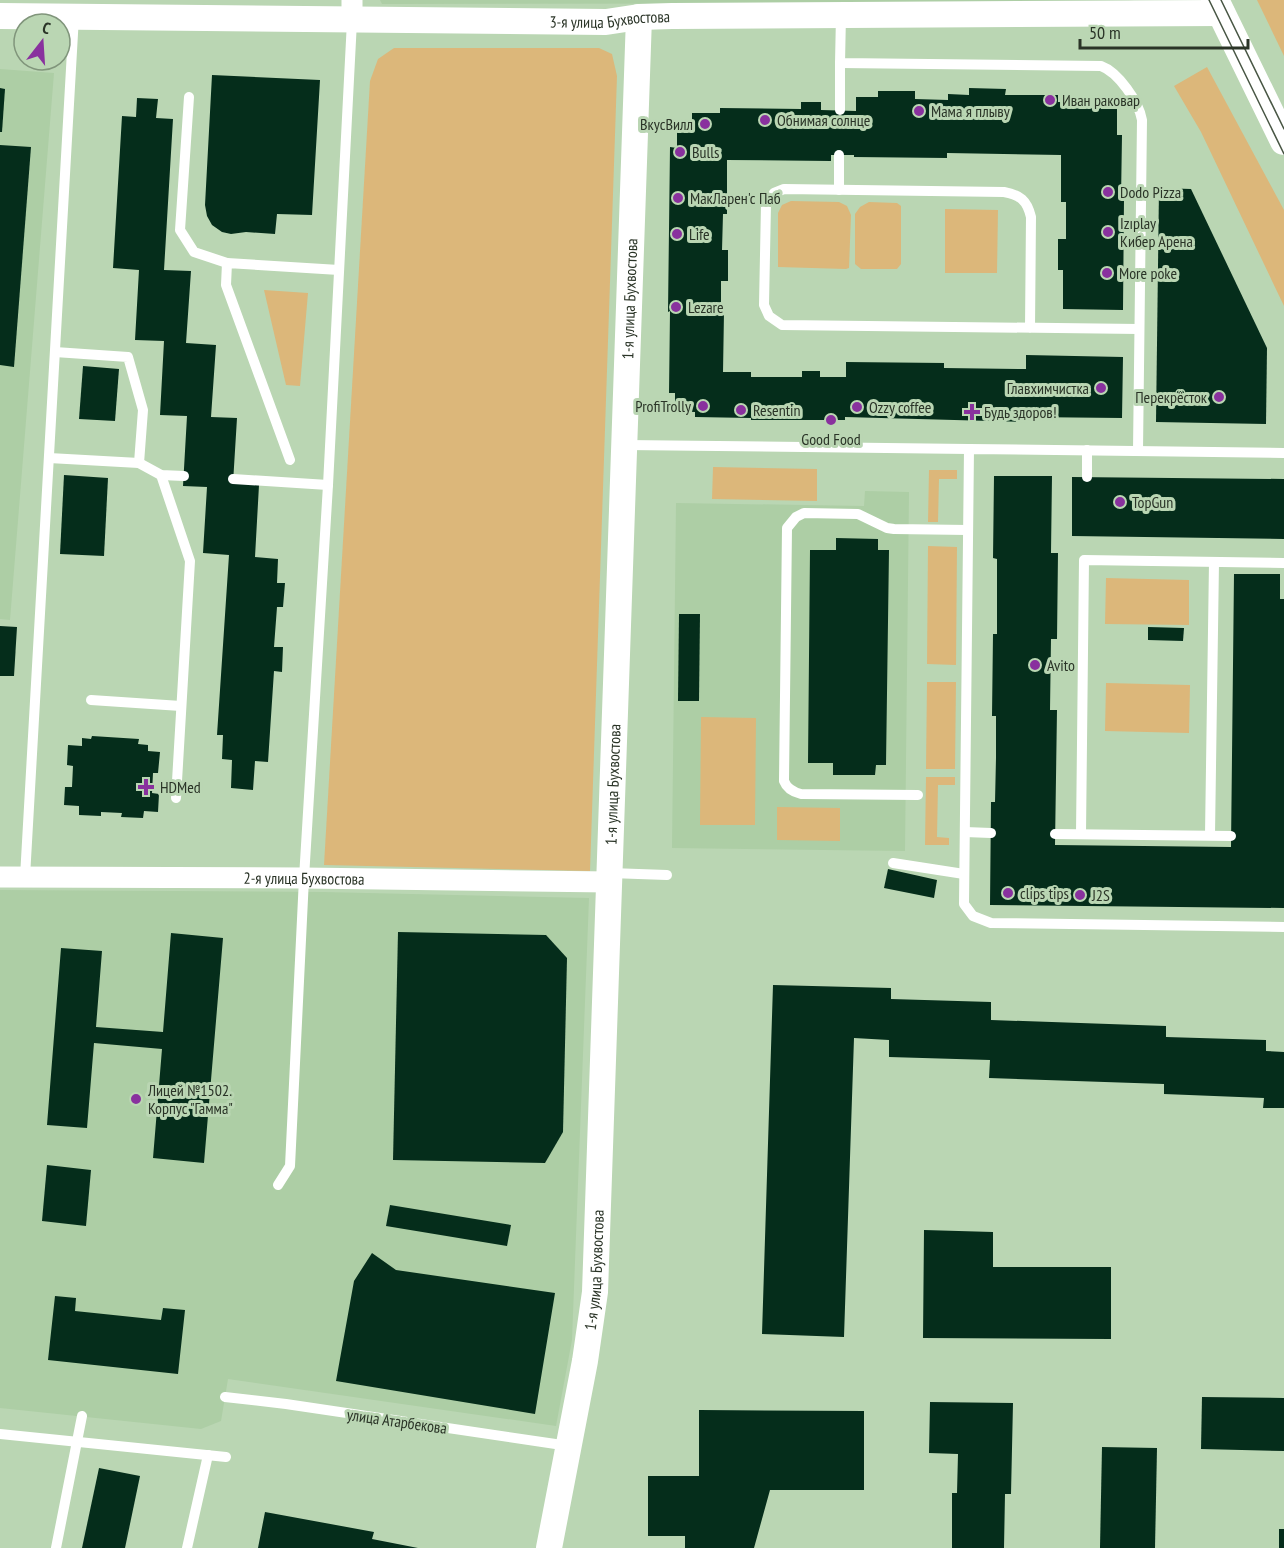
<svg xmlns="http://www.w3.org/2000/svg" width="1284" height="1548" font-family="'PT Sans Narrow',sans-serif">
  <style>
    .built { fill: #adcea5 }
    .green { fill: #dcb77a }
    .building { fill: #052d1b }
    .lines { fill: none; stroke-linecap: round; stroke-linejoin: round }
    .service { stroke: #fff; stroke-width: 10 }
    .minor { stroke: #fff; stroke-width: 21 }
    .tertiary { stroke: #fff; stroke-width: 26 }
    .secondary { stroke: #fff; stroke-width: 28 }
    .tram { stroke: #485644; stroke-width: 1.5 }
    .poi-dot { fill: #89319e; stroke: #bad6b3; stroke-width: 2 }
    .labels { text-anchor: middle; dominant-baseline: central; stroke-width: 6; stroke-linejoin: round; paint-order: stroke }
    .street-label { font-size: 16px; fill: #2a3427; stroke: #bad6b3 }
    .poi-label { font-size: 16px; fill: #2a3427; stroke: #bad6b3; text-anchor: start }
  </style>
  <rect width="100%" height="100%" fill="#bad6b3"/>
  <!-- built -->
  <g class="built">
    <polygon points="380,0 1134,0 1118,3 382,4"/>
    <polygon points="0,69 54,73 10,620 0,619"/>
    <polygon points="865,491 909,492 905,851 672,848 676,503 864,506"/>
    <polygon points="0,890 323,892 589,898 572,1340 556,1426 228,1379 221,1421 201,1429 0,1408"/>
  </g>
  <!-- green -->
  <g class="green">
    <polygon points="1257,0 1284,0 1284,56"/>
    <polygon points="394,48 599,48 612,54 617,76 590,871 324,865 370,81 378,59"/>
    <polygon points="1207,67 1284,210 1284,306 1201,132 1174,86"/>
    <polygon points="791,201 839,202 847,206 851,215 849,268 846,269 778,267 778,213 782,205"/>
    <polygon points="869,202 897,203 901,206 901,264 897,269 861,269 855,264 855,214 860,207"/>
    <polygon points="945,209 998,210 997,273 945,273"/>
    <polygon points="264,290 308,293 300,386 286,385"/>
    <polygon points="713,467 817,469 817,501 712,499"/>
    <polygon points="929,470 957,470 957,479 939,479 938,522 928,522"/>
    <polygon points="928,546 957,547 956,665 927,664"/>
    <polygon points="1106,578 1189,580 1189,625 1105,624"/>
    <polygon points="927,682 956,682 955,769 926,769"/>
    <polygon points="1106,683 1190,685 1189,733 1105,731"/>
    <polygon points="701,717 756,718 755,825 700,825"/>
    <polygon points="926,777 955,777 955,785 938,785 937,837 949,838 949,845 925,845"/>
    <polygon points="777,807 840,808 840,841 777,840"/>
  </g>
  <!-- building -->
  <g class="building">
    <polygon points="212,75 320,80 312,215 277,214 275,234 246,232 231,234 222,232 212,225 207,216 205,205"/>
    <polygon points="0,88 5,89 2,132 0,132"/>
    <polygon points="969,88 1006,89 1005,95 1058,95 1058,102 1101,103 1101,109 1117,109 1117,135 1122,135 1121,199 1124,199 1123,310 1063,309 1063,270 1058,270 1058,239 1066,239 1066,202 1061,202 1061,155 947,153 947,158 854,157 854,155 831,155 831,161 727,160 727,214 723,214 722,250 728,250 728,281 721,281 721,312 724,312 723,372 751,372 751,377 802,377 802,371 820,371 820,377 846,377 846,362 944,363 944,368 1026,369 1026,355 1123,357 1122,418 1026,417 1026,422 845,417 845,420 751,420 751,418 695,417 695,412 675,411 675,393 669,393 670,311 668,312 670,147 677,148 677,121 692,121 692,113 720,113 720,108 801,109 801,102 821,102 821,110 856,111 856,97 878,97 878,91 915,91 915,99 948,100 948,94 969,95"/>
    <polygon points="137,98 158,99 156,118 173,119 164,270 191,271 186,343 216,345 211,417 237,418 233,483 259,485 255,557 278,559 277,583 285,583 283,607 277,607 274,647 283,647 282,672 274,671 268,762 255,761 253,790 231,788 232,760 222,759 223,735 217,735 229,555 203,553 207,487 183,486 187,416 160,415 164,341 135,340 139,270 113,268 122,116 136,117"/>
    <polygon points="0,145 31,147 14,367 0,365"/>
    <polygon points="1159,188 1191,189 1267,348 1266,424 1156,422"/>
    <polygon points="83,366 119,369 115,421 79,419"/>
    <polygon points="64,475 108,478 104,556 60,554"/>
    <polygon points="994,476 1052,476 1051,553 1058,553 1057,639 1051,639 1050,710 1057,710 1055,845 1231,847 1234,574 1280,574 1280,599 1284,599 1284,908 990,905 991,802 995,802 996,758 996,716 992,716 993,634 997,634 997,559 993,558"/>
    <polygon points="1072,477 1284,479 1284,539 1072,536"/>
    <polygon points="836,538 878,539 878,550 889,550 886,765 876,765 875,775 833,775 833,763 808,763 810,550 836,550"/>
    <polygon points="679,614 700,614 699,701 678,701"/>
    <polygon points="0,626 17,627 14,676 0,676"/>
    <polygon points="1148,627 1184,628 1183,641 1148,640"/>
    <polygon points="92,736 139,739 138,744 148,745 148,751 160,752 158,773 153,773 152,793 159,794 158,812 144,811 143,818 121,817 122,813 101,812 101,816 79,815 79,806 64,805 65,787 72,787 73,766 67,765 68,745 82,746 82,738 91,739"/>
    <polygon points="888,869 937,880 934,898 884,888"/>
    <polygon points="398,932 546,935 567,958 563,1132 545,1163 393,1160"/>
    <polygon points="171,933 223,938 204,1163 153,1158 162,1049 94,1043 87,1128 47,1125 61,948 102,951 96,1027 163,1032"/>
    <polygon points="773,985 891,988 891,999 991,1002 991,1020 1166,1026 1166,1037 1266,1040 1266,1051 1284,1052 1284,1108 1263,1108 1264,1098 1164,1094 1164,1084 989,1078 990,1060 889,1057 889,1040 854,1038 844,1337 762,1334"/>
    <polygon points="47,1165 91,1170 86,1226 42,1221"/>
    <polygon points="390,1205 511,1225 507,1246 386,1226"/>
    <polygon points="924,1230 993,1232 993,1267 1111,1267 1111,1339 923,1338"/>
    <polygon points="372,1253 396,1270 555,1293 535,1414 336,1381 354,1281"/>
    <polygon points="55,1296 76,1298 75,1311 161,1320 163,1308 185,1310 178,1374 48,1360"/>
    <polygon points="1202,1397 1284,1398 1284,1451 1201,1449"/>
    <polygon points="930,1402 1013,1403 1011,1494 1005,1494 1004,1548 952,1548 952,1493 957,1493 958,1454 929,1453"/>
    <polygon points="699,1410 864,1411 864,1490 770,1490 754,1548 685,1548 685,1536 648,1536 648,1476 699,1476"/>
    <polygon points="1102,1447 1157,1448 1155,1548 1100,1548"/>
    <polygon points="99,1468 140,1476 125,1548 82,1548"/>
    <polygon points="265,1512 374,1532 372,1539 418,1548 258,1548"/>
    <rect x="1279" y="1529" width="5" height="19"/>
  </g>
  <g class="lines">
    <!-- service -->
    <g class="service">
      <path d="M841,15L840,63L1101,66C1118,72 1139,102 1142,120L1138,451"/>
      <polyline points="189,97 180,230 194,252 227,263"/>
      <polyline points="840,110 840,63"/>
      <polyline points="839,190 839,155"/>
      <path d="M1030,328L1031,217C1027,200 1020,195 1004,192L784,189L774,193L766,204L764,305L769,316L782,325L1139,329"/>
      <polyline points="55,352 128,357 143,410 139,463"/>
      <polyline points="625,445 969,449"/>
      <polyline points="1284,453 969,449 964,904 973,916 991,923 1284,927"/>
      <polyline points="49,458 139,463 161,475 184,476"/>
      <polyline points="290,460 226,285 227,263 339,270"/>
      <polyline points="161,475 190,561 176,798"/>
      <polyline points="1087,477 1087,450"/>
      <polyline points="233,479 328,485"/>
      <polyline points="91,700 181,706"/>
      <path d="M918,795L801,794C793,792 787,789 784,781L787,528L796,517L804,513L858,514L887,528L894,529L968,530"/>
      <polyline points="965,832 991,833"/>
      <polyline points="1055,834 1231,836"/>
      <polyline points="1081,834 1084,560 1284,563"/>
      <polyline points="1210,835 1214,562"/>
      <polyline points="893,863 964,874"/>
      <polyline points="610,873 667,875"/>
      <polyline points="25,877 74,16"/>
      <polyline points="278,1185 290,1166 304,878 328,485 352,21"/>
      <polyline points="225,1397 286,1404 569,1446"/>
      <polyline points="0,1434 226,1457"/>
      <polyline points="56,1548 82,1416"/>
      <polyline points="187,1548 208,1455"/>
    </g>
    <!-- minor -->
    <g class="minor">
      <polyline points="352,21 352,0"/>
      <path id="s1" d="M0,877L304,878L610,882"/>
    </g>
    <!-- tertiary -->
    <g class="tertiary">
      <path id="s2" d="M0,16L606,22L639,17L672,16L1222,13"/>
      <path id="s3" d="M549,1548L585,1361L595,1292L639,17"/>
    </g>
    <!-- secondary -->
    <polyline class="secondary" points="1215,0 1284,141"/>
    <!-- tram -->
    <g class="tram">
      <polyline points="1209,0 1284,154"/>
      <polyline points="1221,0 1284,129"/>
    </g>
  </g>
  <!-- markers -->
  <g class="poi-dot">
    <circle cx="1050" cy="100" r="6"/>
    <circle cx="919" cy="111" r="6"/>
    <circle cx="765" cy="120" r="6"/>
    <circle cx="705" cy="124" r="6"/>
    <circle cx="680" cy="152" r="6"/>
    <circle cx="1108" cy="192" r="6"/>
    <circle cx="678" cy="198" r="6"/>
    <circle cx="1108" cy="232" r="6"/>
    <circle cx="677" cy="234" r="6"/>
    <circle cx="1107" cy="273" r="6"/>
    <circle cx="676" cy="307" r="6"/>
    <circle cx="1101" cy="388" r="6"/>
    <circle cx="1219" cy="397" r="6"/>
    <circle cx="703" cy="406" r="6"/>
    <circle cx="857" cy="407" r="6"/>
    <circle cx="741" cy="410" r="6"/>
    <path d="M969 403h6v6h6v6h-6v6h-6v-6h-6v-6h6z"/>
    <circle cx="831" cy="420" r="6"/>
    <circle cx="1120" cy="502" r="6"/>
    <circle cx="1035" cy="665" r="6"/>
    <path d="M143 778h6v6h6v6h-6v6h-6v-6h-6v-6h6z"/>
    <circle cx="1008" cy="893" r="6"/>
    <circle cx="1080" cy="895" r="6"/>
    <circle cx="136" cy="1099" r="6"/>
  </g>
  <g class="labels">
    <!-- street labels -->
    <g class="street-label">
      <text stroke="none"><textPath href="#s2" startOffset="610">3-я улица Бухвостова</textPath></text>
      <text stroke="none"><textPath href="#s3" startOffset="1254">1-я улица Бухвостова</textPath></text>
      <text stroke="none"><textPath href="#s3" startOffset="768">1-я улица Бухвостова</textPath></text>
      <text stroke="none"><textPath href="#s1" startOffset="304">2-я улица Бухвостова</textPath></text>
      <text stroke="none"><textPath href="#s3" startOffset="282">1-я улица Бухвостова</textPath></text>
      <text transform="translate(397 1421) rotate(8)">улица Атарбекова</text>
    </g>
    <!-- poi labels -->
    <g class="poi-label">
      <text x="1062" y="100">Иван раковар</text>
      <text x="931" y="111">Мама я плыву</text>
      <text x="777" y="120">Обнимая солнце</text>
      <text x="693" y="124" text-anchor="end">ВкусВилл</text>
      <text x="692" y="152">Bulls</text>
      <text x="1120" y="192">Dodo Pizza</text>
      <text x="690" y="198">МакЛарен'с Паб</text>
      <text x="1120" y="223">Izıplay<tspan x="1120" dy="18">Кибер Арена</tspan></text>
      <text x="689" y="234">Life</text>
      <text x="1119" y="273">More poke</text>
      <text x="688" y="307">Lezare</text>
      <text x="1089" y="388" text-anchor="end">Главхимчистка</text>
      <text x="1207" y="397" text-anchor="end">Перекрёсток</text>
      <text x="691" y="406" text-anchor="end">ProfiTrolly</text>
      <text x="869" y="407">Ozzy coffee</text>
      <text x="753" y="410">Resentin</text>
      <text x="984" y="412">Будь здоров!</text>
      <text x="831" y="439" text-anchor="middle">Good Food</text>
      <text x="1132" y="502">TopGun</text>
      <text x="1047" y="665">Avito</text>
      <text x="160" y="787">HDMed</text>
      <text x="1020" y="893">clips tips</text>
      <text x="1092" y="895">J2S</text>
      <text x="148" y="1090">Лицей №1502.<tspan x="148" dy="18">Корпус "Гамма"</tspan></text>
    </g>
  </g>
  <!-- north arrow -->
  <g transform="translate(42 42) rotate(17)"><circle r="28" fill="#bad6b3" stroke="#80957b" stroke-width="1.5"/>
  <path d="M0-4.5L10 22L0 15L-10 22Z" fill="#89319e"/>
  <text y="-9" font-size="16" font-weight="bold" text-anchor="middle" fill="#2a3427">С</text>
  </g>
  <!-- scale -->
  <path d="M1080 39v9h168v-9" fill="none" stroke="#2a3427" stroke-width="3"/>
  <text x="1089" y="39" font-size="18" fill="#2a3427" stroke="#bad6b3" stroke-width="4.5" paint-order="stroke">50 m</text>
</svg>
